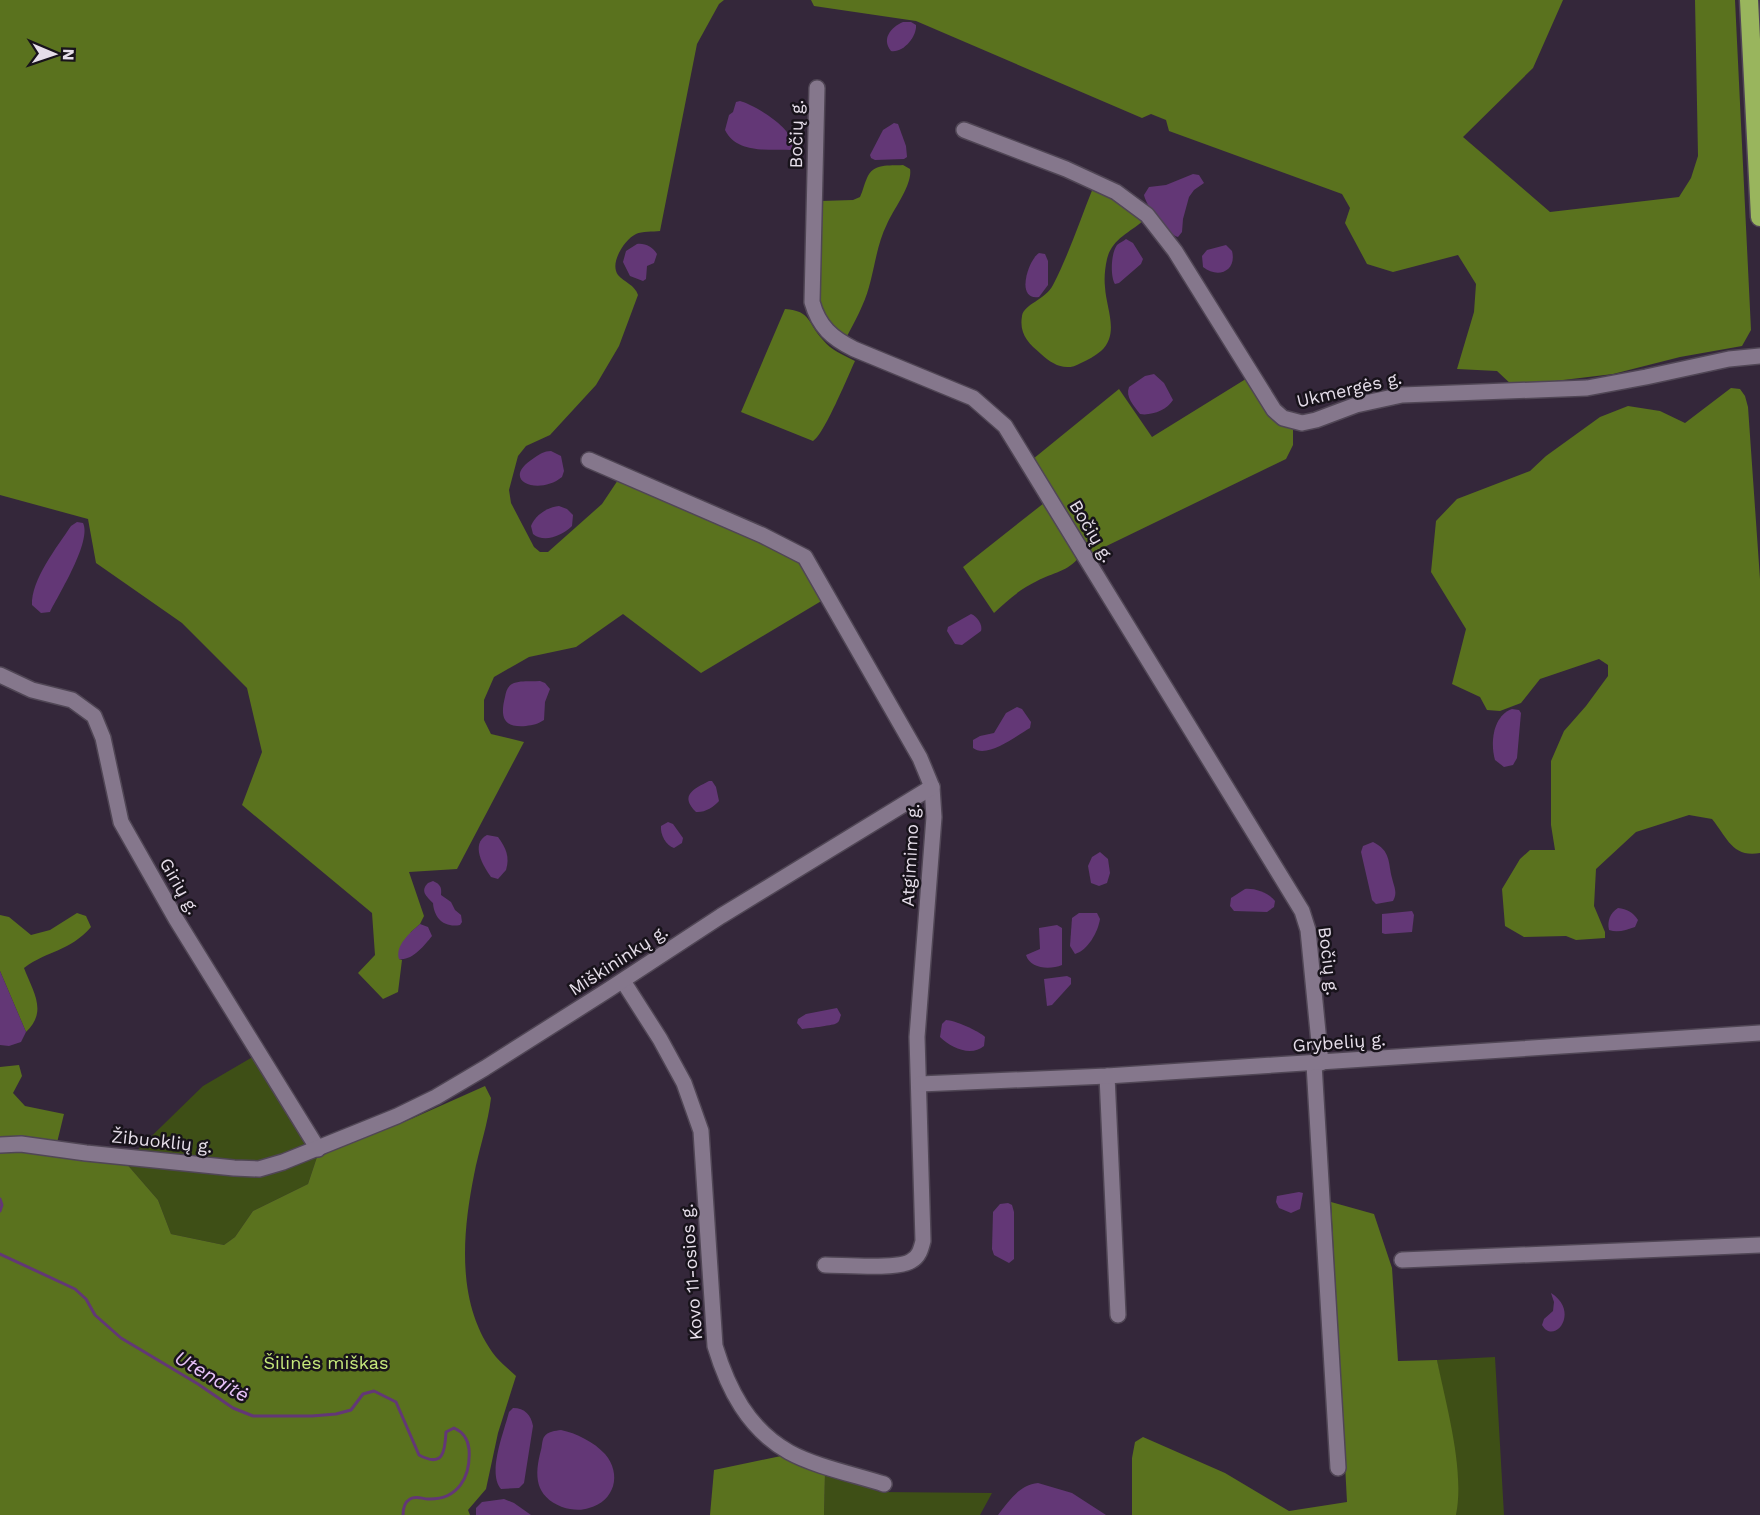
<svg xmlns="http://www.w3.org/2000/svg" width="1760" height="1515" font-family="'Work Sans',sans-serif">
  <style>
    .green { fill: #3e4f16 }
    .forest { fill: #5a721e }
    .water { fill: #633776 }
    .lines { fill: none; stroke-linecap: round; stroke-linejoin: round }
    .stream { stroke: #633776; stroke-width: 3 }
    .minor-casing { stroke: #504655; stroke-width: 18 }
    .highway-casing { stroke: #504655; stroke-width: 21 }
    .minor { stroke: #85778c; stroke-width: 15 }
    .highway { stroke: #99b55d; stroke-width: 18 }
    .labels { text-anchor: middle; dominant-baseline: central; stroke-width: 5; stroke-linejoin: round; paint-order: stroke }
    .street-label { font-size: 18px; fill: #e6deea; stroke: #18131b }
    .park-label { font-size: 18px; fill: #c6e97c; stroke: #18131b }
    .water-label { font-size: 20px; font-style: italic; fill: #e7c2f9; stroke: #18131b }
  </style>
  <rect width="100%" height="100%" fill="#34273a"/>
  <!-- green -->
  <g class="green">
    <polygon points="256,1055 317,1157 308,1184 253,1211 235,1237 224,1245 171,1234 158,1200 125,1162 203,1086"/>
    <polygon points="1495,1357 1504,1515 1456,1515 1458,1481 1437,1360"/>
    <polygon points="825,1472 880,1492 992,1493 980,1515 824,1515"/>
  </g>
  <!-- forest -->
  <g class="forest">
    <path d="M0,0H724L719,4L697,44L660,231C653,232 642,231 636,234C625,239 609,263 618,275C624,282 635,285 638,295L619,346L596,385L550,435L526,446L518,456L509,490L511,503L534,547L540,552H548L602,504L618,480L792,556L807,569L823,600L701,673L623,614L576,647L529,657L494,677L484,700V720L491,734L524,742L457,869L409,872L424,916L420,924L411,932L399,959L402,960L398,992L383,999L358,973L375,955L372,913L242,805L262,752L247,688L182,623L96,563L88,519L0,495Z"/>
    <polygon points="811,0 1563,0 1533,68 1463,137 1550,212 1679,197 1691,178 1698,156 1695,0 1735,0 1751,330 1742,346 1680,357 1613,374 1513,386 1497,371 1457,369 1474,312 1476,284 1458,255 1393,272 1367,264 1345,223 1350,208 1342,194 1169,131 1166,120 1151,114 1142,118 916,21 814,6"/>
    <path d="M903,165L910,169C913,184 893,210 887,224C877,244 875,266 869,287C864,305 855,321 846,338L834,328L827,319L820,303V201L853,200L860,197C863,191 864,184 867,178C873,163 889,166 903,165Z"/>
    <path d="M1093,188L1113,196L1143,221C1129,233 1112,239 1107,259C1105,268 1104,278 1105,287C1106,308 1120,334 1101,351C1095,356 1088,360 1081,363C1066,372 1053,365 1041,354C1028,343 1019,334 1022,316C1024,304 1045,300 1053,285C1069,254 1080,220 1093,188Z"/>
    <path d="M785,309C812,311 807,323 823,340C831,350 843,355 855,361C848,376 824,435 813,441L741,412Z"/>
    <polygon points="1249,377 1293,428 1293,445 1286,459 1090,554 1033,459 1119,389 1152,437"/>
    <path d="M1731,388L1740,389L1745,396L1748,407L1760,579V853C1732,858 1727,837 1712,819L1689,815L1636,832L1596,869L1594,906L1605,932V938L1576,940L1566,936L1524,937L1505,926L1502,889L1520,859L1530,850H1555L1551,825V761L1564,731L1586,706L1608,676V665L1599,659L1540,679L1521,703L1500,711L1487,710L1480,697L1452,684L1466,629L1431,572L1436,521L1457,499L1530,471L1546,456L1600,417L1628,406L1660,411L1685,423Z"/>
    <path d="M1044,503L1079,557C1069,571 1052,573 1037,581C1020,589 1008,600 994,613L963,567Z"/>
    <path d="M77,913L86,916L91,927C69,952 48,950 24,968C33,992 48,1011 26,1032L0,971V915L9,917L31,935L50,930Z"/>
    <path d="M19,1065L22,1076L13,1093L25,1106L64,1114L54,1155L125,1162L158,1200L171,1234L224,1245L235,1237L253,1211L308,1184L317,1157L411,1119L485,1086L491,1098C488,1124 479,1149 474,1175C462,1235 456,1306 496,1357C502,1364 510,1370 516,1376L498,1433L486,1489L468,1510L470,1515H0V1067Z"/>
    <path d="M1331,1202L1374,1214L1392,1268L1398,1361L1437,1360C1446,1405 1465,1470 1456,1515H1132V1458L1135,1442L1143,1437L1225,1473L1289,1511L1347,1502Z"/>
    <polygon points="781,1456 825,1472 824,1515 710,1515 714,1470"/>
  </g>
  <!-- water -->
  <g class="water">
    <path d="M903,22H911L916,25C917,37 903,53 891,51C881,39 891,27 903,22Z"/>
    <path d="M740,101C755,105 801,132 791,150C768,149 737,154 725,130L729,115L733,112L736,102Z"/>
    <polygon points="894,123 898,124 906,146 907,157 904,159 875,160 871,158 870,155 883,130"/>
    <path d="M1193,174L1199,175L1204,183L1194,190L1189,197L1183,219L1182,232L1178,237C1167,234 1146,206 1144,195L1149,187L1166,185Z"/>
    <path d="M1126,239L1133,243L1143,259L1141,264L1119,283L1115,284C1110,276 1111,253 1117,245C1119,243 1124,241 1126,239Z"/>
    <path d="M637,244C645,243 653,247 657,254L654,263L647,266L646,279L643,281L630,276L623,262L626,251Z"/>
    <path d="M1226,245L1232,251C1237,271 1218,279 1203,267L1202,256L1207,250Z"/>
    <path d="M1039,253L1045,254L1048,261V285L1039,297C1015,301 1028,260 1039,253Z"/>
    <path d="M1154,374L1164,383L1173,400C1167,410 1151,416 1140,414C1134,406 1125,397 1129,387L1145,376Z"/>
    <path d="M551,451L561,456L564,471L562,477C539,496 498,481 534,458C540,454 544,451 551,451Z"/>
    <path d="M559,506L567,509L573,515L572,526C562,536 544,543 533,534L531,526C535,515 548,507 559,506Z"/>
    <path d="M77,522L83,523C92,541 59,594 50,612L41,613L32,605C31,580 57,547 71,526Z"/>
    <path d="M971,614C977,616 983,625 981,631L962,645L955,644L947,631L948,627Z"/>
    <path d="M540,681L545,683L550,689L545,702L544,720C538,724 533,725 526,726C503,728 500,717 505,697C506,692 507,687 512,684C520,680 531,682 540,681Z"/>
    <path d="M1017,707L1022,709L1031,722L1030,728C1016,736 987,759 973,748V740L980,736L994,733L1006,713Z"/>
    <path d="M1512,709L1519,710L1521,713L1517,758L1513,765L1504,767L1495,760C1490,742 1493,716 1512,709Z"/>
    <path d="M709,781H712L716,787L719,801C714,807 704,813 696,812C679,795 694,789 709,781Z"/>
    <path d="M668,822L673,824L683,838L682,843L674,848C666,846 660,834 661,826Z"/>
    <path d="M487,835L498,837C506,848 510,857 506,870L498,879L491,877C483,866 470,844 487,835Z"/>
    <path d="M1373,842C1391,851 1388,862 1392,878C1394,887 1398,893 1393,901L1376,904L1372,900L1361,852L1363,846Z"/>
    <polygon points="1100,852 1108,859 1110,873 1107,883 1099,886 1091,883 1088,866 1092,857"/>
    <path d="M433,881C440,884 442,887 441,895L451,902L455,910L461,915L462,922L460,925C444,928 434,918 433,903C426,896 420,891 428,883Z"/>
    <path d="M1245,889C1255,888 1269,893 1275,901L1274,907L1267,912L1234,911L1230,906L1231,898Z"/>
    <path d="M1618,908C1627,909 1633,912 1638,920L1635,927C1626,930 1618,933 1609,930C1607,921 1610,913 1618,908Z"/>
    <polygon points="1412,911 1414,915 1412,932 1385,934 1382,933 1382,914"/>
    <path d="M1079,913H1097L1100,919C1098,932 1088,950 1075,954L1070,946L1072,918Z"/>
    <path d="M420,924L428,927L432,936C424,946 412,961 399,959C395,945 410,933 420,924Z"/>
    <path d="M1057,925L1062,928V965C1050,970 1030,969 1026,955L1040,949L1039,928Z"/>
    <polygon points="0,971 26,1032 21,1042 9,1046 0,1045"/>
    <polygon points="1067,976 1071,978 1071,984 1052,1005 1047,1006 1044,979"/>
    <path d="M837,1008L841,1015C839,1020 840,1022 835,1024C833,1025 805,1029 802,1029L797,1023L798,1019L806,1014Z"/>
    <path d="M946,1020C954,1020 979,1031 985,1037L984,1046C971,1057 951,1048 940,1037L942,1024Z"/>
    <polygon points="1299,1192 1303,1193 1300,1209 1291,1213 1279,1208 1276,1202 1277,1196"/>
    <polygon points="1008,1203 1012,1205 1014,1212 1014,1259 1009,1263 994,1255 992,1249 993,1212 1000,1204"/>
    <path d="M1551,1293C1581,1312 1554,1346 1542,1325L1544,1319L1553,1311L1554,1302Z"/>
    <path d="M513,1408C525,1408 531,1415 533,1426L524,1483L519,1488L501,1489C487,1473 504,1432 509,1412Z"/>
    <path d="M561,1430C576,1433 594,1442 605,1454C622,1474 615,1501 589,1508C581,1511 571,1510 562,1507C535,1496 534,1476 541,1450C542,1447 542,1440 544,1437C548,1431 555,1431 561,1430Z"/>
    <path d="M1038,1483L1072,1493L1106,1515H998C1009,1501 1019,1485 1038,1483Z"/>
    <polygon points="504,1499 514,1503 531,1515 476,1515 476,1508 482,1502"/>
  </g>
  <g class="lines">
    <!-- stream -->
    <g class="stream">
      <polyline points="0,1199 2,1205 0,1211"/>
      <path d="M0,1254L75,1289L86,1299L95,1315L121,1338L198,1384L233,1408L253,1416H312L336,1414L351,1410L363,1394L374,1391L396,1402L419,1455C443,1468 445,1452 446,1432L454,1428C463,1432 468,1439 469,1449C471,1477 458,1500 428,1499C422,1499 416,1495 410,1499C405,1502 403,1509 403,1515"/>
    </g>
    <defs>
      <g id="minor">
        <path d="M817,88L812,302C819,327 832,338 854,349L973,398L1005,426L1302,911L1308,930L1321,1063"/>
        <polyline points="964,130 1066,169 1116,192 1147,215 1175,251 1274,410 1283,418 1302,423 1316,420 1356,405 1402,395 1587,388 1646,377 1729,359 1760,356"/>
        <path d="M589,460L762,535L805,557L920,758L932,787L934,817L917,1037L923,1241C921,1249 919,1257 911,1261C897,1270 844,1265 825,1265"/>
        <polyline points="0,675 32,690 72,700 94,716 103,738 121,822 176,919 318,1149"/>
        <path d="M623,981L660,1039L684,1083L701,1131L715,1346C728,1389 748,1429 789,1452C814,1466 856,1475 884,1484"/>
        <polyline points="1314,1064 1338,1468"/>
        <polyline points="1107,1076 1118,1315"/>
        <polyline points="920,1084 1107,1076 1760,1033"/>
        <polyline points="0,1145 21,1144 86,1153 234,1168 259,1169 283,1162 397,1116 436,1097 485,1068 608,990 721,916 932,787"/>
        <polyline points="1402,1260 1760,1245"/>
      </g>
      <polyline id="highway" points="1749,0 1760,217"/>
    </defs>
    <!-- minor casing -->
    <use href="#minor" class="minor-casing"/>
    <!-- highway casing -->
    <use href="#highway" class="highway-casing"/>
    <!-- minor -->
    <use href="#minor" class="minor"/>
    <!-- highway -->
    <use href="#highway" class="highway"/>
  </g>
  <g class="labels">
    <!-- street labels -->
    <g class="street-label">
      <text transform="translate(796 134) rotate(-89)">Bočių g.</text>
      <text transform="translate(1349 389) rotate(-13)">Ukmergės g.</text>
      <text transform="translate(1092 531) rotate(59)">Bočių g.</text>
      <text transform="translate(910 855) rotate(-87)">Atgimimo g.</text>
      <text transform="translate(180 886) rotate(60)">Girių g.</text>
      <text transform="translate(618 960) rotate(-33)">Miškininkų g.</text>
      <text transform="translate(1329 961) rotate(83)">Bočių g.</text>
      <text transform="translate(1339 1042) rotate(-4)">Grybelių g.</text>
      <text transform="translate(162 1141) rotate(6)">Žibuoklių g.</text>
      <text transform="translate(691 1272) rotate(-94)">Kovo 11-osios g.</text>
    </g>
    <!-- park labels -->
    <g class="park-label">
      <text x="326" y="1362">Šilinės miškas</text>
    </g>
    <!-- water labels -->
    <g class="water-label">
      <text transform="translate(212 1376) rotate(30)">Utenaitė</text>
    </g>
  </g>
  <!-- north arrow -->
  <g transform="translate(54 54) rotate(92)" stroke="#18131b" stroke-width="4.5" paint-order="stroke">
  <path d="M0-4.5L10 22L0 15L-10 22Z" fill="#e6deea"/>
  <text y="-9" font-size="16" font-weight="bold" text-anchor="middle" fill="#e6deea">N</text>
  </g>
</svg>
